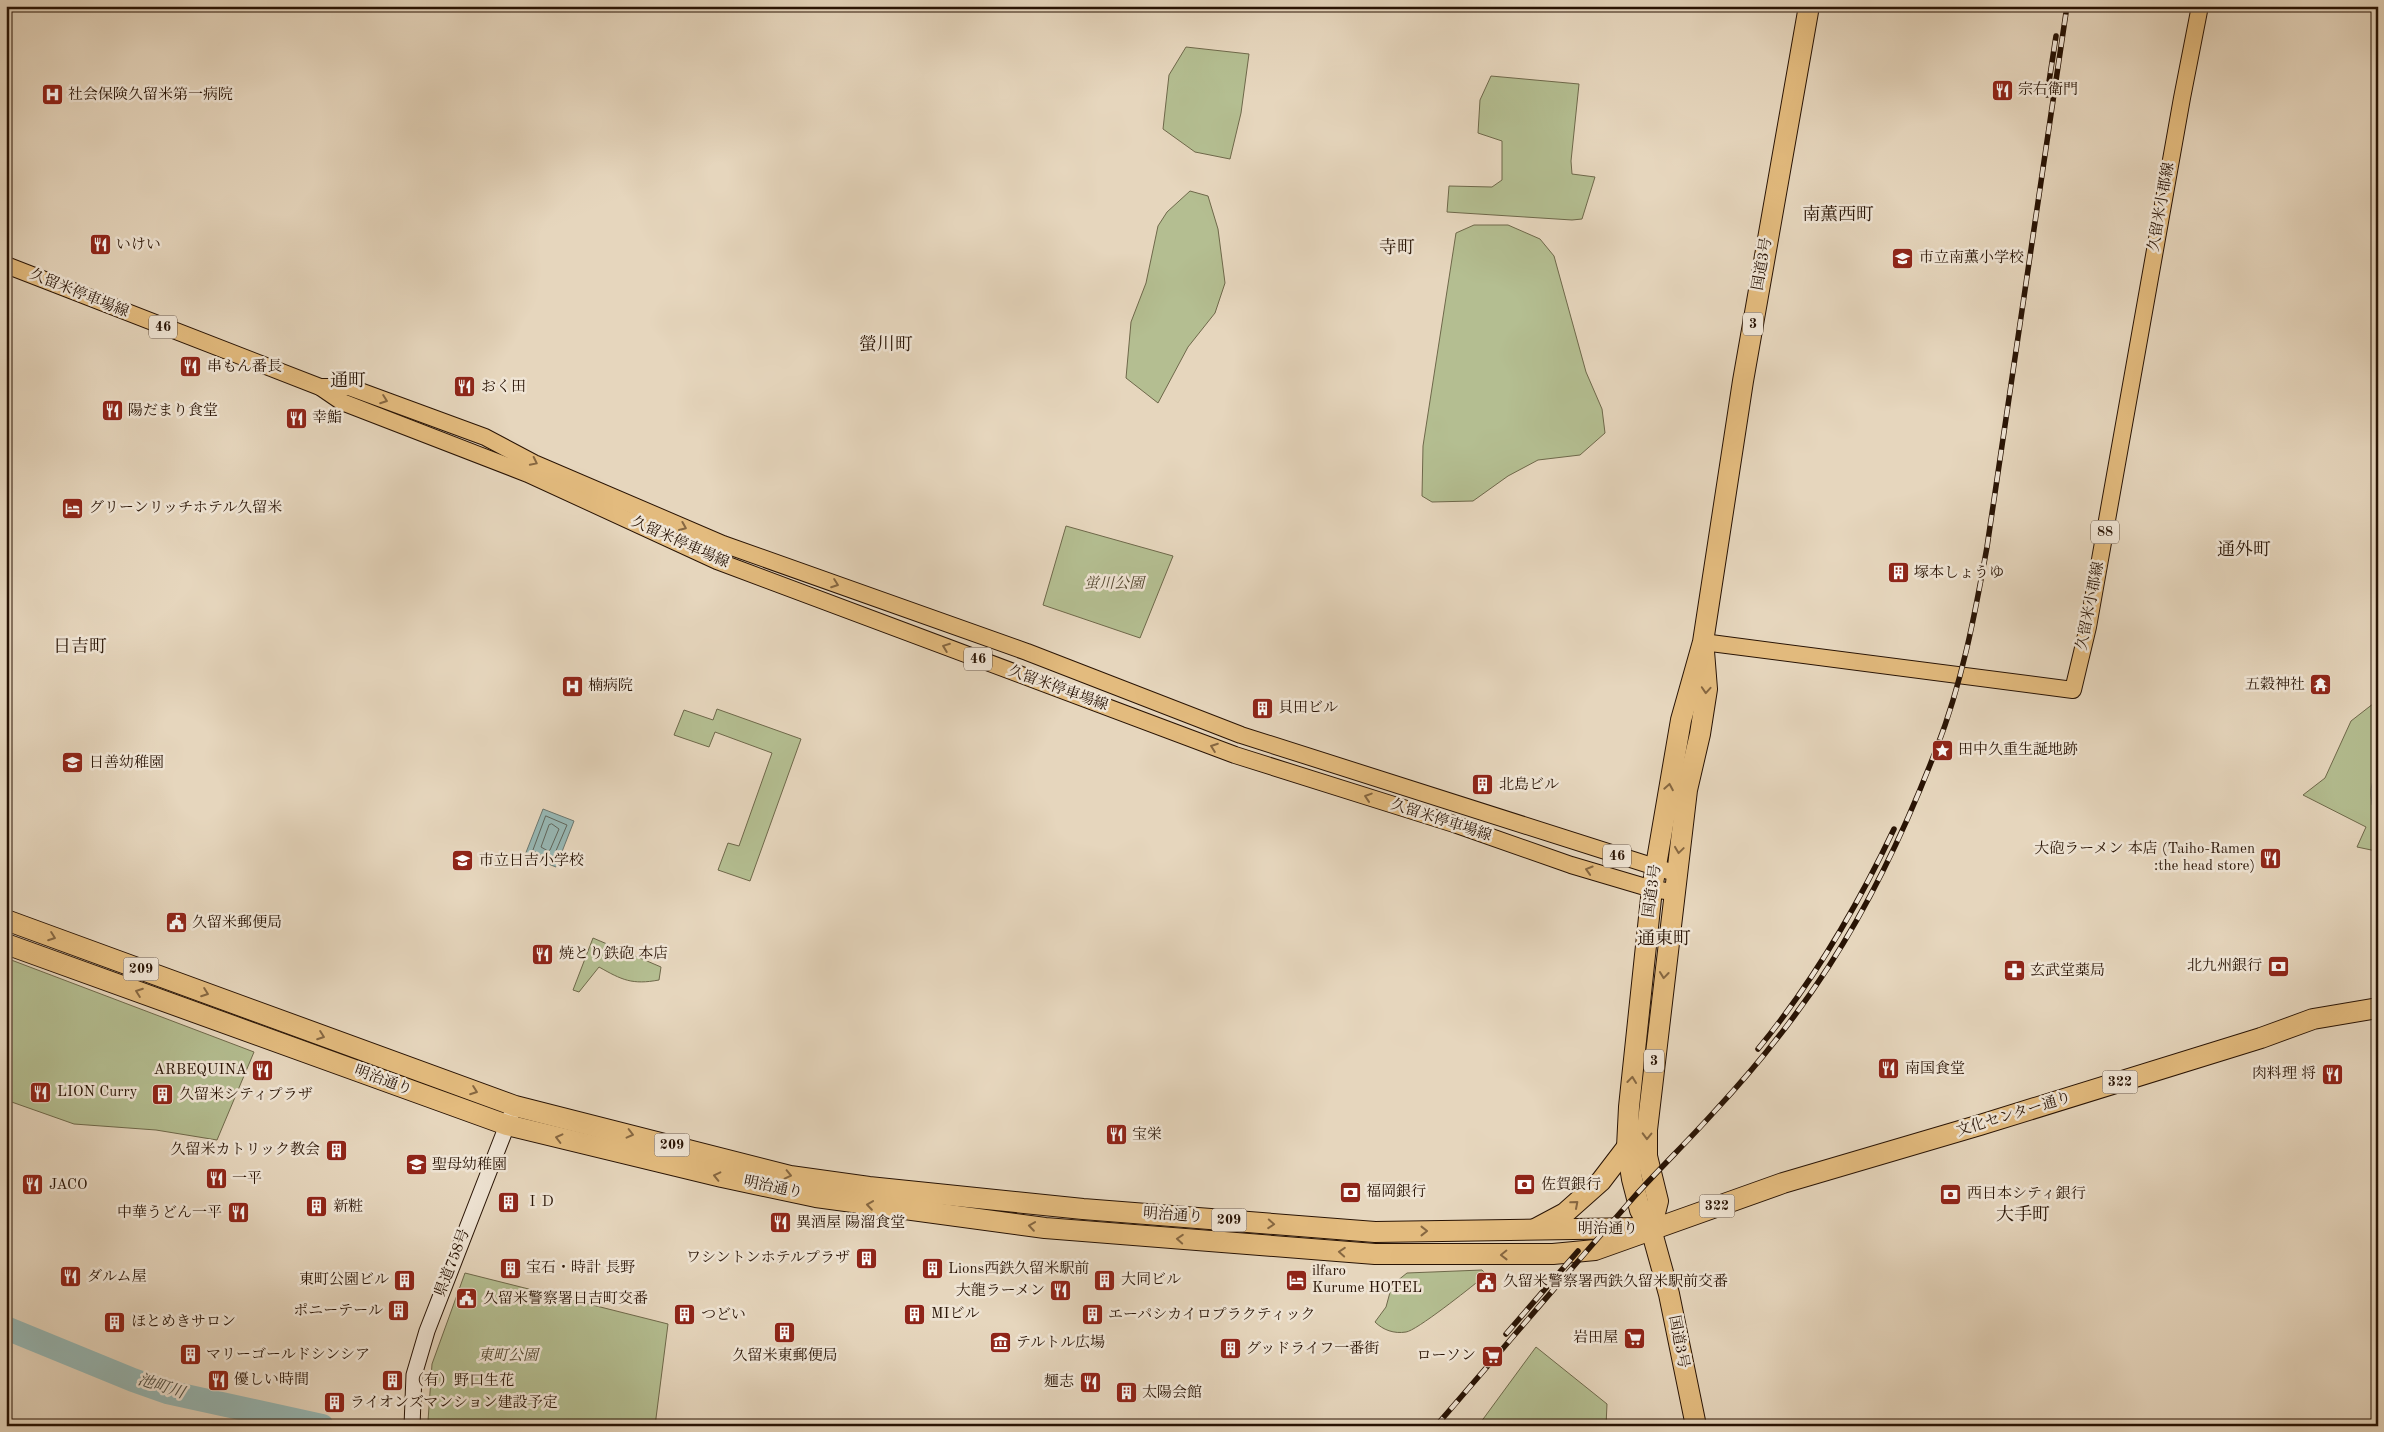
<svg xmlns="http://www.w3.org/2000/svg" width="2384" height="1432" font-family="'Old Standard TT','Noto Serif JP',serif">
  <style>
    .green { fill: #b4be91; stroke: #6e684a }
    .water { fill: #97b8b5; stroke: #6b766e }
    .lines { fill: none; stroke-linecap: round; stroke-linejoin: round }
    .shore { stroke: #60665c; stroke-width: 1 }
    .river { stroke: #97b8b5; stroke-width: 24 }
    .secondary-casing { stroke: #281304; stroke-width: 17 }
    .primary-casing { stroke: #281304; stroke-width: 18 }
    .highway-casing { stroke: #281304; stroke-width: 22 }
    .secondary { stroke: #efe4d4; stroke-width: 15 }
    .primary { stroke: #e3bb7e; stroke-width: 16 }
    .highway { stroke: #e3bb7e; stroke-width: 20 }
    .rail-casing { stroke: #281304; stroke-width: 5.5 }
    .rail { stroke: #efe4d4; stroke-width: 4; stroke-dasharray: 11; stroke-linecap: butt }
    .oneway { stroke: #866741 }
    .labels { text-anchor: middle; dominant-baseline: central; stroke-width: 5; stroke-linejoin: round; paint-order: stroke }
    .shield { fill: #efe4d4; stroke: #645242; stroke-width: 1 }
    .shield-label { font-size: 14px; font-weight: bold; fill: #281304 }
    .poi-label { font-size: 15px; fill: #281304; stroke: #efe4d4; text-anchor: start }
    .street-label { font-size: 15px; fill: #281304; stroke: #efe4d4 }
    .park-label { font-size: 15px; font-style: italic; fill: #52462e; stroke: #efe4d4 }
    .water-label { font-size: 16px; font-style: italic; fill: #4f4d42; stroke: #efe4d4 }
    .quarter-label { font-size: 18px; fill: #281304; stroke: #efe4d4 }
  </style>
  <rect width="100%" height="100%" fill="#e6d6bd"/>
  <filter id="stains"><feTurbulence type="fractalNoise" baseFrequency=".004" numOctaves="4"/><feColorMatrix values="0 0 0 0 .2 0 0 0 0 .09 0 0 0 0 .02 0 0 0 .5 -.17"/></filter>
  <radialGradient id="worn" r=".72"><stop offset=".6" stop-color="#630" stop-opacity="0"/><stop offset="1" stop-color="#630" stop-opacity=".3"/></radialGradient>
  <!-- green -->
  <g class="green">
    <polygon points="1186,47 1249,54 1241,113 1230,159 1195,152 1163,129 1169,75"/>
    <polygon points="1491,76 1579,84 1571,161 1572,174 1595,177 1582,219 1572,220 1447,212 1449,186 1492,187 1502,180 1502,141 1478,133 1480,100"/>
    <polygon points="1190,191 1208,196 1218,229 1225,283 1215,313 1188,347 1158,403 1126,378 1131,322 1146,283 1158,226 1167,212"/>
    <polygon points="1474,225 1508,225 1540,239 1554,256 1586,372 1602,409 1605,433 1580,455 1538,460 1508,476 1473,501 1432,502 1422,496 1423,446 1456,233"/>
    <polygon points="1066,526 1173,556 1140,638 1043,605"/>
    <polygon points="2378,700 2378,851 2376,851 2357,847 2366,827 2303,795 2325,778 2351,721"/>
    <polygon points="717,709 801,739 750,881 718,870 728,843 739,846 772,753 715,732 709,747 674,735 684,710 713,720"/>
    <path d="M593,938L661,967L659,980C632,985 622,980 599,967L579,992L573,990Z"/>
    <polygon points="6,958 254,1052 217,1140 156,1130 74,1124 6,1100"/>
    <path d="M1482,1270L1485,1273L1481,1279C1470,1288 1416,1331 1406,1332C1394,1334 1383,1330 1375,1322L1386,1307L1392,1285L1407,1273Z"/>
    <polygon points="465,1273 668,1324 655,1426 433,1426 428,1421 432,1364"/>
    <polygon points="1536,1347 1607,1404 1606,1426 1478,1426"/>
  </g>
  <!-- water -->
  <g class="water">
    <path d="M2378,775V810L2372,805C2371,795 2369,781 2378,775Z"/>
    <polygon points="543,809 574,821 556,867 525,855"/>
  </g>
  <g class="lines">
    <!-- shore -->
    <g class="shore">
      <polygon points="546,816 567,825 552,860 533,851"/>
      <polygon points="552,824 559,829 550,850 548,851 541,847 549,825"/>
    </g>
    <!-- river -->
    <polyline class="river" points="6,1328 133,1380 167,1392 322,1426"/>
    <defs>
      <polyline id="secondary" points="412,1426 414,1375 427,1331 511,1115"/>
      <g id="primary">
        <polyline points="6,265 320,387 342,402 528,474 717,561 1235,755 1454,824 1571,865 1652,889 1673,892"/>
        <polyline points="320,387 349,387 485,437 534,463 723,544 1027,652 1241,735 1668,871"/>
        <polyline points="1703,642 2073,690 2088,627 2182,98 2200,6"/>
      </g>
      <g id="highway">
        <polyline points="6,920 515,1106 790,1176 869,1187 1083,1209 1375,1232 1640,1228"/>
        <polyline points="6,944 507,1125 722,1177 816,1197 1045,1228 1375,1254 1553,1254 1595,1250 1783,1183 1980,1125 2261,1038 2313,1019 2378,1008"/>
        <polyline points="1535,1229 1565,1213 1601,1181 1627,1147"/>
        <polyline points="1651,1229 1658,1201 1647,1156 1647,1130 1687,790 1700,734 1707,689 1704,651"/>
        <polyline points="1696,1426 1669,1294 1651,1229 1640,1210 1632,1179 1627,1147 1629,1107 1652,889 1681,720 1703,642 1743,381 1809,6"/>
      </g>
    </defs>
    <!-- secondary casing -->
    <use href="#secondary" class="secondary-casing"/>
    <!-- primary casing -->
    <use href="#primary" class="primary-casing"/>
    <!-- highway casing -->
    <use href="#highway" class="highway-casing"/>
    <!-- secondary -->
    <use href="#secondary" class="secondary"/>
    <!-- primary -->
    <use href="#primary" class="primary"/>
    <!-- highway -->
    <use href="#highway" class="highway"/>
    <defs>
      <g id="rail">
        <polyline points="2047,95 2056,36"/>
        <path d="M1758,1049C1813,982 1857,907 1894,829"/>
        <polyline points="1506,1334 1578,1251"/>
        <path d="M1436,1426C1502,1350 1567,1273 1634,1197C1660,1168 1688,1141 1714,1112C1756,1067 1796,1017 1829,966C1873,898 1908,823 1937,747C1962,683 1975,614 1987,547L2067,6"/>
      </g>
    </defs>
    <!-- rail casing -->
    <use href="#rail" class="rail-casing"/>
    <!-- rail -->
    <use href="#rail" class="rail"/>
  </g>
  <!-- one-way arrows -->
  <defs><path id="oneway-chevron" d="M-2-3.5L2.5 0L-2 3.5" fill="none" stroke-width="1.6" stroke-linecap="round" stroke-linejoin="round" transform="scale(1.25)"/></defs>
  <g class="oneway">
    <use href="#oneway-chevron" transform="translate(384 400) rotate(20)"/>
    <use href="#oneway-chevron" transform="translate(534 462) rotate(26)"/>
    <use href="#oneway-chevron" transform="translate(683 527) rotate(23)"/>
    <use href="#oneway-chevron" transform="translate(835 584) rotate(20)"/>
    <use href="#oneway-chevron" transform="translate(946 647) rotate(-159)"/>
    <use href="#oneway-chevron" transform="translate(1706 690) rotate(94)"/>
    <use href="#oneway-chevron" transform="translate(1214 747) rotate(-160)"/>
    <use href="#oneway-chevron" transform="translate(1669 787) rotate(-80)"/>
    <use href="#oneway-chevron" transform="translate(1368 797) rotate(-162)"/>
    <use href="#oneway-chevron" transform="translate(1679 850) rotate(98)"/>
    <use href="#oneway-chevron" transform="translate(1589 870) rotate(-163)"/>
    <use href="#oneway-chevron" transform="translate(52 937) rotate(20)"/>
    <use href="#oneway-chevron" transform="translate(1664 975) rotate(96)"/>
    <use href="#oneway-chevron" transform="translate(139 992) rotate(-160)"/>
    <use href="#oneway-chevron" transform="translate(205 993) rotate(20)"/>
    <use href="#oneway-chevron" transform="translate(321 1036) rotate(20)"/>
    <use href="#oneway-chevron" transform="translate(1632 1080) rotate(-84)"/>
    <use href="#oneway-chevron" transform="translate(474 1091) rotate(20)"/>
    <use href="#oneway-chevron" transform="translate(630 1134) rotate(14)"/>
    <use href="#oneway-chevron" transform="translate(1647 1136) rotate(91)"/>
    <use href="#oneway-chevron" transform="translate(559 1138) rotate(-166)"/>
    <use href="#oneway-chevron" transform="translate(788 1175) rotate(13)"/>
    <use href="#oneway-chevron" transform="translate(717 1176) rotate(-167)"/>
    <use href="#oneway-chevron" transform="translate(1575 1204) rotate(-41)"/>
    <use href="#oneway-chevron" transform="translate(870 1205) rotate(-172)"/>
    <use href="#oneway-chevron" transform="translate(1271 1224) rotate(4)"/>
    <use href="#oneway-chevron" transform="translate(1032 1226) rotate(-172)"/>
    <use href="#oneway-chevron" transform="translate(1424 1231)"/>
    <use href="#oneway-chevron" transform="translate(1180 1239) rotate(-176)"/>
    <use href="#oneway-chevron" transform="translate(1342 1252) rotate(-176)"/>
    <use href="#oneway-chevron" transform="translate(1504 1255) rotate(179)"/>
  </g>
  <!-- icons -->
  <defs>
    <symbol id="restaurant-square" viewBox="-11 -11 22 22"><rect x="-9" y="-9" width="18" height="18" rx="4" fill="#8f2418" stroke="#efe4d4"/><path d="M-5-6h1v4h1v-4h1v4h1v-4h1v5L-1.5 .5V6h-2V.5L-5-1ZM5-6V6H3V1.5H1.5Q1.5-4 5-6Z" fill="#fff"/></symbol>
    <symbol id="hospital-square" viewBox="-11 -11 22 22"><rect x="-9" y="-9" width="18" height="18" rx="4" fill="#8f2418" stroke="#efe4d4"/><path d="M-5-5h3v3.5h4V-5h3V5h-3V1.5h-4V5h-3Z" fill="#fff"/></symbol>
    <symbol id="school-square" viewBox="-11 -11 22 22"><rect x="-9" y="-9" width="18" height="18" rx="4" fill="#8f2418" stroke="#efe4d4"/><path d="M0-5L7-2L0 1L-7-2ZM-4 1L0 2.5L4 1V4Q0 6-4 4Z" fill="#fff"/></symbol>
    <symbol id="hotel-square" viewBox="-11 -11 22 22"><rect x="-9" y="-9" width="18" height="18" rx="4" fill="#8f2418" stroke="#efe4d4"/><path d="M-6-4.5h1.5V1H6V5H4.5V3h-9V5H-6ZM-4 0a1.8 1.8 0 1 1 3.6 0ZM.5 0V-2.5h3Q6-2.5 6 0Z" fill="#fff"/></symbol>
    <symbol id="building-square" viewBox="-11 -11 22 22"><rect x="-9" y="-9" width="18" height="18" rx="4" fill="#8f2418" stroke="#efe4d4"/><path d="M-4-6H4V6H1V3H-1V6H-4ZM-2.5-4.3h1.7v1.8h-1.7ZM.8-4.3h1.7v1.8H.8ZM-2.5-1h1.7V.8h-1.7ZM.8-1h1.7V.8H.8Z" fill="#fff"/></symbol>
    <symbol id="temple-square" viewBox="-11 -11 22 22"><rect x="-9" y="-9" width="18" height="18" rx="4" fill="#8f2418" stroke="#efe4d4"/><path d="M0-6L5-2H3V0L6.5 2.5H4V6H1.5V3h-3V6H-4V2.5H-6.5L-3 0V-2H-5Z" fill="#fff"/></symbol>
    <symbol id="sight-square" viewBox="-11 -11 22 22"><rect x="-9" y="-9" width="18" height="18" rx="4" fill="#8f2418" stroke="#efe4d4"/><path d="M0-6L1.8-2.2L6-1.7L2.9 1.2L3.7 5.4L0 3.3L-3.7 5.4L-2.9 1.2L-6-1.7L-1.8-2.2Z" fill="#fff"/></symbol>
    <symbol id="civic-square" viewBox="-11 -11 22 22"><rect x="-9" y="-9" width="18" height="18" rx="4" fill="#8f2418" stroke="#efe4d4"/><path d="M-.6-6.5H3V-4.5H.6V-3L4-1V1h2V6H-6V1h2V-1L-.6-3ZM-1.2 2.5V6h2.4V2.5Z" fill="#fff"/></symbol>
    <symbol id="bank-square" viewBox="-11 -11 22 22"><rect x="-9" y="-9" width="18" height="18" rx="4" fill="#8f2418" stroke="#efe4d4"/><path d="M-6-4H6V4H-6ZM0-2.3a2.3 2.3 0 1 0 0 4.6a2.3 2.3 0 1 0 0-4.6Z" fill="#fff"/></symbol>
    <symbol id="pharmacy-square" viewBox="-11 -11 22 22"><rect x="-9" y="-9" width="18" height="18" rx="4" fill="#8f2418" stroke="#efe4d4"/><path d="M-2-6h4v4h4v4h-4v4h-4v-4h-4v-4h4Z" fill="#fff"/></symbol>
    <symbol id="supermarket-square" viewBox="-11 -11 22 22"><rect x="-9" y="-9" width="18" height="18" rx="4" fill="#8f2418" stroke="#efe4d4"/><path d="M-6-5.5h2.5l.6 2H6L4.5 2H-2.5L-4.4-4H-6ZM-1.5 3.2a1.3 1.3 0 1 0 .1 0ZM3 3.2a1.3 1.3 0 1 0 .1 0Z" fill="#fff"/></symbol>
    <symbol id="museum-square" viewBox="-11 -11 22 22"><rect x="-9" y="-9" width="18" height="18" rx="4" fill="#8f2418" stroke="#efe4d4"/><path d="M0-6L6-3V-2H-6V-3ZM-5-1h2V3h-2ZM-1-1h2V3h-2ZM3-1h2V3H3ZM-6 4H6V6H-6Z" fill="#fff"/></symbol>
  </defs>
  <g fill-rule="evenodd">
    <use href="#restaurant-square" x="1990" y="78" width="25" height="25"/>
    <use href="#hospital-square" x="40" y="82" width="25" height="25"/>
    <use href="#restaurant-square" x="88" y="232" width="25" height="25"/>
    <use href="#school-square" x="1890" y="246" width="25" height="25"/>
    <use href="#restaurant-square" x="178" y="354" width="25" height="25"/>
    <use href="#restaurant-square" x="452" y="374" width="25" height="25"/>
    <use href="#restaurant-square" x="100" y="398" width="25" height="25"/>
    <use href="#restaurant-square" x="284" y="406" width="25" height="25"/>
    <use href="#hotel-square" x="60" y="496" width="25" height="25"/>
    <use href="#building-square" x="1886" y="560" width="25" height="25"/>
    <use href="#temple-square" x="2308" y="672" width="25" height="25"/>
    <use href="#hospital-square" x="560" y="674" width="25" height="25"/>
    <use href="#building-square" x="1250" y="696" width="25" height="25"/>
    <use href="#sight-square" x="1930" y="738" width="25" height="25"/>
    <use href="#school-square" x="60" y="750" width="25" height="25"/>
    <use href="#building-square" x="1470" y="772" width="25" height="25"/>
    <use href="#restaurant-square" x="2258" y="846" width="25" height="25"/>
    <use href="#school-square" x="450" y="848" width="25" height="25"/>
    <use href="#civic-square" x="164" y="910" width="25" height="25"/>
    <use href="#restaurant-square" x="530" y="942" width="25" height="25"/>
    <use href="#bank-square" x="2266" y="954" width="25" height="25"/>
    <use href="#pharmacy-square" x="2002" y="958" width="25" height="25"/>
    <use href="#restaurant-square" x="1876" y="1056" width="25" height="25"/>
    <use href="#restaurant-square" x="250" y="1058" width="25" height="25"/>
    <use href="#restaurant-square" x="2320" y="1062" width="25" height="25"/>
    <use href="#restaurant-square" x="28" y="1080" width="25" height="25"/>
    <use href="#building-square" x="150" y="1082" width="25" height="25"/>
    <use href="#restaurant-square" x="1104" y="1122" width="25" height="25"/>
    <use href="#building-square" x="324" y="1138" width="25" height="25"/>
    <use href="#school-square" x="404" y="1152" width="25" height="25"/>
    <use href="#restaurant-square" x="204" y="1166" width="25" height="25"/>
    <use href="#restaurant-square" x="20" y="1172" width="25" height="25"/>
    <use href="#bank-square" x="1512" y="1172" width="25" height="25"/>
    <use href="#bank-square" x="1338" y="1180" width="25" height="25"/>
    <use href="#bank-square" x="1938" y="1182" width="25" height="25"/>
    <use href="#building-square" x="496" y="1190" width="25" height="25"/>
    <use href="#building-square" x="304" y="1194" width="25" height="25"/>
    <use href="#restaurant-square" x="226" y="1200" width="25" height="25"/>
    <use href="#restaurant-square" x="768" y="1210" width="25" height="25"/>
    <use href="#building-square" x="854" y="1246" width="25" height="25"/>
    <use href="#building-square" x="498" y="1256" width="25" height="25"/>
    <use href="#building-square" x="920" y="1256" width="25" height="25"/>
    <use href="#restaurant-square" x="58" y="1264" width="25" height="25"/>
    <use href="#building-square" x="392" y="1268" width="25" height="25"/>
    <use href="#building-square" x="1092" y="1268" width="25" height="25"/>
    <use href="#hotel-square" x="1284" y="1268" width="25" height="25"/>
    <use href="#civic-square" x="1474" y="1270" width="25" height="25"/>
    <use href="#restaurant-square" x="1048" y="1278" width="25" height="25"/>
    <use href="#civic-square" x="454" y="1286" width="25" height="25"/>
    <use href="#building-square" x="386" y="1298" width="25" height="25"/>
    <use href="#building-square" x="902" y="1302" width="25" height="25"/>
    <use href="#building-square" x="672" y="1302" width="25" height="25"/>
    <use href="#building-square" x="1080" y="1302" width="25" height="25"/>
    <use href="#building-square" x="102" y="1310" width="25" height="25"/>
    <use href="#building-square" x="772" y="1320" width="25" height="25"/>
    <use href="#supermarket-square" x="1622" y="1326" width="25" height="25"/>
    <use href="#museum-square" x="988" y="1330" width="25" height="25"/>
    <use href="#building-square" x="1218" y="1336" width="25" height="25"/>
    <use href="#building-square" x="178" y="1342" width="25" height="25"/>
    <use href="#supermarket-square" x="1480" y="1344" width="25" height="25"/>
    <use href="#restaurant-square" x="206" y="1368" width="25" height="25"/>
    <use href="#building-square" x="380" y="1368" width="25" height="25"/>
    <use href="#restaurant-square" x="1078" y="1370" width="25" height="25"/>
    <use href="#building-square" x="1114" y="1380" width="25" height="25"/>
    <use href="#building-square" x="322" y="1390" width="25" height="25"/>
  </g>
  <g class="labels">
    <!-- shield labels -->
    <g class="shield">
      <rect x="1743" y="312.5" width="20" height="23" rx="4"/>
      <rect x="149" y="315.5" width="28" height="23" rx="4"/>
      <rect x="2091" y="520.5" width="28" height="23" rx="4"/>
      <rect x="964" y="647.5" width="28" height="23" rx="4"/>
      <rect x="1603" y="844.5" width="28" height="23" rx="4"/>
      <rect x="123.5" y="957.5" width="35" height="23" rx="4"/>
      <rect x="1644" y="1049.5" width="20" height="23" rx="4"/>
      <rect x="2102.5" y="1070.5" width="35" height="23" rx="4"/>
      <rect x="654.5" y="1133.5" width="35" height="23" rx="4"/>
      <rect x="1699.5" y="1194.5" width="35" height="23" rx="4"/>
      <rect x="1211.5" y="1208.5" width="35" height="23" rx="4"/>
    </g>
    <g class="shield-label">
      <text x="1753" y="324">3</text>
      <text x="163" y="327">46</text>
      <text x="2105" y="532">88</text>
      <text x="978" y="659">46</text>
      <text x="1617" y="856">46</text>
      <text x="141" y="969">209</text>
      <text x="1654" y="1061">3</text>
      <text x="2120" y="1082">322</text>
      <text x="672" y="1145">209</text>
      <text x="1717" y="1206">322</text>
      <text x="1229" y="1220">209</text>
    </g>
    <!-- poi labels -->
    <g class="poi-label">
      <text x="2018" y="90">宗右衛門</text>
      <text x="68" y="95">社会保険久留米第一病院</text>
      <text x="116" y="245">いけい</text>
      <text x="1919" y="258">市立南薫小学校</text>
      <text x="207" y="367">串もん番長</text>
      <text x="481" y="387">おく田</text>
      <text x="128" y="411">陽だまり食堂</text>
      <text x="312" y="418">幸鮨</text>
      <text x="89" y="508">グリーンリッチホテル久留米</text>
      <text x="1914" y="573">塚本しょうゆ</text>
      <text x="2305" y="685" text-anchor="end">五穀神社</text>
      <text x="588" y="686">楠病院</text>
      <text x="1278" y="708">貝田ビル</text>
      <text x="1958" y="750">田中久重生誕地跡</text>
      <text x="89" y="763">日善幼稚園</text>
      <text x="1499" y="785">北島ビル</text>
      <text x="2255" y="849" text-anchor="end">大砲ラーメン 本店 (Taiho-Ramen<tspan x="2255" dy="17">:the head store)</tspan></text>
      <text x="479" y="861">市立日吉小学校</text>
      <text x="192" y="923">久留米郵便局</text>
      <text x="559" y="954">焼とり鉄砲 本店</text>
      <text x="2262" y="966" text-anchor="end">北九州銀行</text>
      <text x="2030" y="971">玄武堂薬局</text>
      <text x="1905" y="1069">南国食堂</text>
      <text x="247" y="1070" text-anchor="end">ARBEQUINA</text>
      <text x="2316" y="1074" text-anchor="end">肉料理 将</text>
      <text x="57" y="1092">LION Curry</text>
      <text x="179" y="1095">久留米シティプラザ</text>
      <text x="1132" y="1135">宝栄</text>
      <text x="320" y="1150" text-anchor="end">久留米カトリック教会</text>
      <text x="432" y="1165">聖母幼稚園</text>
      <text x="232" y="1179">一平</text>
      <text x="49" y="1185">JACO</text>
      <text x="1541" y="1185">佐賀銀行</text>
      <text x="1366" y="1192">福岡銀行</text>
      <text x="1967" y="1194">西日本シティ銀行</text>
      <text x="525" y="1202">ＩＤ</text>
      <text x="333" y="1207">新粧</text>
      <text x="222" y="1213" text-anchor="end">中華うどん一平</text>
      <text x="796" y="1223">異酒屋 陽溜食堂</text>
      <text x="850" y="1258" text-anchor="end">ワシントンホテルプラザ</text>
      <text x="526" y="1268">宝石・時計 長野</text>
      <text x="948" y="1269">Lions西鉄久留米駅前</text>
      <text x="1312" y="1271">ilfaro<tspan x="1312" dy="17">Kurume HOTEL</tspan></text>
      <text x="87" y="1277">ダルム屋</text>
      <text x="389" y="1280" text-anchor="end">東町公園ビル</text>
      <text x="1121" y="1280">大同ビル</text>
      <text x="1503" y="1282">久留米警察署西鉄久留米駅前交番</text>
      <text x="1045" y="1291" text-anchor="end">大龍ラーメン</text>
      <text x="483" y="1299">久留米警察署日吉町交番</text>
      <text x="383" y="1311" text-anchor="end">ポニーテール</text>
      <text x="931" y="1314">MIビル</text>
      <text x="701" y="1315">つどい</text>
      <text x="1108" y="1315">エーパシカイロプラクティック</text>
      <text x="131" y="1322">ほとめきサロン</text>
      <text x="1618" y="1338" text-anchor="end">岩田屋</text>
      <text x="1016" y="1343">テルトル広場</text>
      <text x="1246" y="1349">グッドライフ一番街</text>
      <text x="206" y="1355">マリーゴールドシンシア</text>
      <text x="785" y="1356" text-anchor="middle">久留米東郵便局</text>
      <text x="1476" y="1356" text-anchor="end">ローソン</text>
      <text x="234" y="1380">優しい時間</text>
      <text x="409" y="1381">（有）野口生花</text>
      <text x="1074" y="1382" text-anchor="end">麺志</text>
      <text x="1142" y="1393">太陽会館</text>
      <text x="350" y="1403">ライオンズマンション建設予定</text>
    </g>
    <!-- street labels -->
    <g class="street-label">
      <text transform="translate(2162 207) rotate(-80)">久留米小郡線</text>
      <text transform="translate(1763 264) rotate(-80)">国道3号</text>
      <text transform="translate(79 294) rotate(22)">久留米停車場線</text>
      <text transform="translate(680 543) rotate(24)">久留米停車場線</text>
      <text transform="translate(2091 606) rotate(-79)">久留米小郡線</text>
      <text transform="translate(1058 689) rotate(20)">久留米停車場線</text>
      <text transform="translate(1441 821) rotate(18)">久留米停車場線</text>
      <text transform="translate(1653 891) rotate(-82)">国道3号</text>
      <text transform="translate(383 1081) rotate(20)">明治通り</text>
      <text transform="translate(2014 1115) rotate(-17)">文化センター通り</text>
      <text transform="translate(773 1188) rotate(12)">明治通り</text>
      <text transform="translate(1173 1216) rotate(4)">明治通り</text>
      <text x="1608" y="1229">明治通り</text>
      <text transform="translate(453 1263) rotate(-69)">県道758号</text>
      <text transform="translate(1678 1342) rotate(79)">国道3号</text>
    </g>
    <!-- park labels -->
    <g class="park-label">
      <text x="1114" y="584">蛍川公園</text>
      <text x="508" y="1356">東町公園</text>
    </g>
    <!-- water labels -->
    <g class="water-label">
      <text transform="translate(161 1387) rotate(18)">池町川</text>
    </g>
    <!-- quarter labels -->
    <g class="quarter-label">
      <text x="1838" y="215">南薫西町</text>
      <text x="1397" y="248">寺町</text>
      <text x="886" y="345">螢川町</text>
      <text x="348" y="381">通町</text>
      <text x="2244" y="550">通外町</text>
      <text x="80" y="647">日吉町</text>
      <text x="1664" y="939">通東町</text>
      <text x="2023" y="1215">大手町</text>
    </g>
  </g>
  <!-- margin -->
  <rect width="2384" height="1432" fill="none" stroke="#e6d6bd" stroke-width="25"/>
  <rect x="8" y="8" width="2369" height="1417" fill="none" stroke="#281304" stroke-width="2.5"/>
  <rect x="12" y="12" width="2359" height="1407" fill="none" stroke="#281304"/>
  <rect width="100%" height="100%" filter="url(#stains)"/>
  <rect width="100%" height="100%" fill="url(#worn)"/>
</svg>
